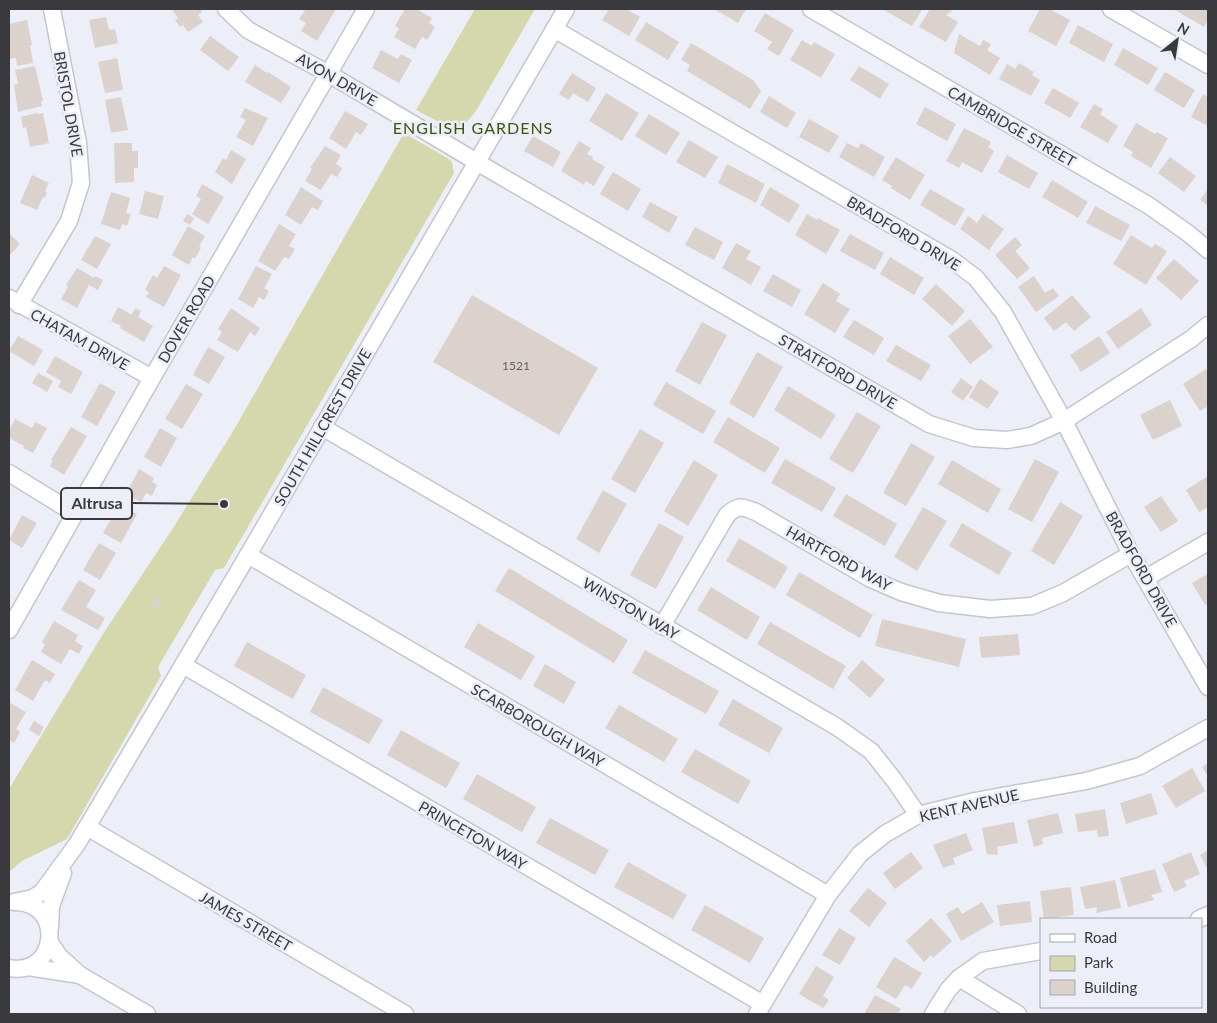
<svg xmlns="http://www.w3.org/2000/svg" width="1217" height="1023" font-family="Lato,sans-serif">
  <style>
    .green { fill: #d4d8ac }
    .building { fill: #dcd2cd }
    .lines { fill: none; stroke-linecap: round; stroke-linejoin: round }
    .minor-casing { stroke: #c4c6cf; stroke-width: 19 }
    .minor { stroke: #fff; stroke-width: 16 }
    .labels { text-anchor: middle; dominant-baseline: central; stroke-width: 5; stroke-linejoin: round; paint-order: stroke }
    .number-label { font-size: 12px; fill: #626062 }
    .street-label { font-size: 15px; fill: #3a3a3e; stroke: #eceef8 }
    .neighbourhood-label { font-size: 16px; letter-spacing: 1px; fill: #3c550c; stroke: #eceef8 }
    .leader { fill: none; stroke: #3a3a3e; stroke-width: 2 }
    .callout-dot { fill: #3a3a3e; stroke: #eceef8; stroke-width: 2 }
    .callout { fill: #eceef8; stroke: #3a3a3e; stroke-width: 2 }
    .callout-label { font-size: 16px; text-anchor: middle; font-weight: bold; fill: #3a3a3e }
  </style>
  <rect width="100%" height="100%" fill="#eceef8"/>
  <!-- green -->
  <g class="green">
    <polygon points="475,9 535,9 476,111 465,124 456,131 416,110"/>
    <polygon points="404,133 449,159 452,162 454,173 224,568 215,570 158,667 161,676 67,839 22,861 9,872 9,789 103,634 173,528 232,433"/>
  </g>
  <!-- building -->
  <g class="building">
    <polygon points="172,9 200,9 202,12 198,15 203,22 188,32 183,25 180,27 175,20 178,18"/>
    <polygon points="306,9 336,9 317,41 301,31 306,23 299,19"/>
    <polygon points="405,9 416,9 432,18 429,23 435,27 427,40 422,37 415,49 394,37 399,28 395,26"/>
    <polygon points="609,9 626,9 640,17 629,36 602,20"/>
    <polygon points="714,9 746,9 738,23"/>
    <polygon points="882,9 920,9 922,10 912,26"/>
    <polygon points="930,9 948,9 952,11 946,15 958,22 946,42 919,27"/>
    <polygon points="1040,9 1049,9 1070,20 1056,46 1028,31"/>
    <polygon points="1176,9 1208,9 1208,20 1204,27 1175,10"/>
    <polygon points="765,13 794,30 779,56 767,49 772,42 754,31"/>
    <polygon points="106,17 109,30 115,29 118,43 95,48 89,20"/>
    <polygon points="27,20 32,45 30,45 33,63 17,66 16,58 9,59 9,24"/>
    <polygon points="646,22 679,42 668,60 635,40"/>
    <polygon points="1078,25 1113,44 1104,62 1069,43"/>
    <polygon points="959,34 980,46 983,40 991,44 987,50 1000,58 990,75 954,53"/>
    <polygon points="210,36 239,57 228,71 200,50"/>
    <polygon points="802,40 812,46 814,42 835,54 821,78 790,60"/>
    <polygon points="691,43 753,80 761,91 750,109 687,71 690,65 681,60"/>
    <polygon points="1123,48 1158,68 1148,85 1114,65"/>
    <polygon points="381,50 398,59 401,54 412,60 399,83 372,68"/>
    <polygon points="117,58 123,90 105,93 98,62"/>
    <polygon points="1019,63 1034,72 1032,75 1040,80 1031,96 999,79 1007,64 1015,69"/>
    <polygon points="255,65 267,73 268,72 291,87 281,103 245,82"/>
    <polygon points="35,66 43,101 41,101 42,106 18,112 14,85 18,84 15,70"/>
    <polygon points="859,66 889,84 880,99 850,80"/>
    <polygon points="1165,72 1195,90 1184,108 1154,90"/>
    <polygon points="572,73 596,88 588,102 573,93 569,100 559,94"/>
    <polygon points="1053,88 1079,103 1070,118 1044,103"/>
    <polygon points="606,93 639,113 622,141 589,121"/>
    <polygon points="1203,94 1208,97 1208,126 1191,117"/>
    <polygon points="769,96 796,113 787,128 760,112"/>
    <polygon points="121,97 128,130 111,133 105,100"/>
    <polygon points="1094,104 1103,109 1100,114 1118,126 1108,143 1080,127"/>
    <polygon points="925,107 956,124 947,141 916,124"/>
    <polygon points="245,108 268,118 253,146 236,137 246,120 240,117"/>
    <polygon points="345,111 368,124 361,135 356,132 346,149 329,138"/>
    <polygon points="37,113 38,114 43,113 49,143 30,147 26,127 23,128 21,117"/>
    <polygon points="649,114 680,133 666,155 635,136"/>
    <polygon points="809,119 839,136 829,153 799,137"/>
    <polygon points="1136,123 1155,134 1156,132 1168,138 1151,168 1131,156 1133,152 1123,146"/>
    <polygon points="964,128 991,142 988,147 994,151 982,173 962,162 959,168 946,161"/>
    <polygon points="533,136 561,152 553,167 524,151"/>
    <polygon points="689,140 718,157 705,178 676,162"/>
    <polygon points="579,141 591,148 587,154 593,157 592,159 605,167 594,186 585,181 584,185 561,171"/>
    <polygon points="114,143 132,143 132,151 138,151 138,168 134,168 134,182 115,183"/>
    <polygon points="847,143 858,148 861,143 885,157 874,177 839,157"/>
    <polygon points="325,146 341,155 336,164 342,168 337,177 331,174 321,190 305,181 312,169 310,168"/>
    <polygon points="231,150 246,159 232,184 215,172 223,158 226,160"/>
    <polygon points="1007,155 1038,173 1029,189 998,172"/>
    <polygon points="896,157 925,175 910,200 891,188 892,186 882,180"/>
    <polygon points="1170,157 1196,176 1184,192 1158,173"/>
    <polygon points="727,164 765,184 756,203 718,183"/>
    <polygon points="613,172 641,189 628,211 600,194"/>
    <polygon points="32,175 49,183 45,191 47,192 45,198 43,197 37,210 20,203"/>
    <polygon points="1052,180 1088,202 1078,218 1042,197"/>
    <polygon points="202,184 224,197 208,224 192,214 201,199 196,196"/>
    <polygon points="301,187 323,201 318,210 312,207 301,225 285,215"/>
    <polygon points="770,187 800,205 789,223 760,205"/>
    <polygon points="930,189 965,209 955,226 920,205"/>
    <polygon points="1208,189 1208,206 1200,200"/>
    <polygon points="145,191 164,196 158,219 139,214"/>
    <polygon points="111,192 130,198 126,213 131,214 127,226 122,224 120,230 101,224"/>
    <polygon points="650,202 678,217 669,233 642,217"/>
    <polygon points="1095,206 1130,225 1121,241 1086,223"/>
    <polygon points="187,214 194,218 190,225 183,221"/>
    <polygon points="807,214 817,220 818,218 840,230 826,254 795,235"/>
    <polygon points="983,214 1004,229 989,250 960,229 968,216 977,223"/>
    <polygon points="279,224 296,234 289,246 295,249 289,259 284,257 275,271 258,261"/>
    <polygon points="188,226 205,236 199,247 201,248 195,259 193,257 189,265 172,255"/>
    <polygon points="695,227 723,242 714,260 685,245"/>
    <polygon points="9,233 20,244 9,256"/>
    <polygon points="850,234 884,253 875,270 840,251"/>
    <polygon points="1131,235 1152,248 1155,244 1167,251 1146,285 1113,264"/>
    <polygon points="95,236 111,244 97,269 81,260"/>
    <polygon points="1015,237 1022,245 1015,251 1030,268 1017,279 995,255"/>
    <polygon points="736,243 751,251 746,259 761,267 751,285 722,268"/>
    <polygon points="890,257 924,278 914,295 880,274"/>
    <polygon points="1174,259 1199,281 1181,300 1156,278"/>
    <polygon points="164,266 181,275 164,307 146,297 149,292 145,290 153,275 157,278"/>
    <polygon points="256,266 272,274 264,288 269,291 264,300 259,297 253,308 238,299"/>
    <polygon points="77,268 94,278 95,276 103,280 98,290 89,285 77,308 61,299 68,287 66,285"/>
    <polygon points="773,274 801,290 792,307 763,291"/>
    <polygon points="1034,276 1045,293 1053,288 1059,296 1036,312 1018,287"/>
    <polygon points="823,283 840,294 836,301 850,309 835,333 804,314"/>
    <polygon points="936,284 965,311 952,326 922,299"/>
    <polygon points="472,295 598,368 559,435 433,362"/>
    <polygon points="1072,295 1091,317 1074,331 1066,322 1054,331 1044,318"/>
    <polygon points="118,307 130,314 132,314 135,308 141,311 138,317 153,326 144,342 120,328 121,326 111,321"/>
    <polygon points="231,308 260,328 255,336 250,332 238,352 217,340 222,332 218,329"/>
    <polygon points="1141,308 1152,325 1118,349 1106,332"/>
    <polygon points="970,319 993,347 970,364 948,336"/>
    <polygon points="854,320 884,338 874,355 843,337"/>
    <polygon points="702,322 727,335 700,385 675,371"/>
    <polygon points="18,336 43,350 34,366 9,351"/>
    <polygon points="1099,336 1110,353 1081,372 1070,355"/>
    <polygon points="896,345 931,365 921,381 886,361"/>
    <polygon points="208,347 225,357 209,384 193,375"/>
    <polygon points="757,352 783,367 754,418 729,403"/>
    <polygon points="55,356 83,372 71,394 58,387 61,381 46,372"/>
    <polygon points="1206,369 1208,373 1208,406 1200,411 1183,384"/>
    <polygon points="38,373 53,381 47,392 32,383"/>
    <polygon points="961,378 973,387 963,401 951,392"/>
    <polygon points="980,379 999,392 988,409 969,397"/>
    <polygon points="666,382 716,411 703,434 653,405"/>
    <polygon points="100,383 116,392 97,426 81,417"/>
    <polygon points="186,384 203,394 182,429 165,419"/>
    <polygon points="788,386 836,415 821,439 774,410"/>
    <polygon points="1170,400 1182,426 1153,440 1140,415"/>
    <polygon points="857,412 881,426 853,473 829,459"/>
    <polygon points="728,417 780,448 765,473 713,442"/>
    <polygon points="15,419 32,428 35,422 47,428 33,453 23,448 24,446 9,438 9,431"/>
    <polygon points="71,427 87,436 64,475 50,466 53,461 51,460"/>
    <polygon points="160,428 177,438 161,467 144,457"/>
    <polygon points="640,429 664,443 635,493 611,479"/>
    <polygon points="911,443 935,457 906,506 883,493"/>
    <polygon points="785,459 836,488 822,512 771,483"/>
    <polygon points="1035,459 1059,472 1032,522 1008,509"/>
    <polygon points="694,460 718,475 688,526 664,511"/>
    <polygon points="952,460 1001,489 988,513 938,484"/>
    <polygon points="139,469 154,478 152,482 157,485 152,496 146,493 141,502 126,494"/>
    <polygon points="1208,476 1208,507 1199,512 1186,490"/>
    <polygon points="603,490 627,504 599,553 576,539"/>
    <polygon points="846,494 897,524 885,546 833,516"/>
    <polygon points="1161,496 1178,521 1161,532 1144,507"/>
    <polygon points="1060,502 1083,516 1054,565 1031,551"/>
    <polygon points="120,504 137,514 121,543 103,533"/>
    <polygon points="923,507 947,521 917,571 894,557"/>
    <polygon points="22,515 37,523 22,548 9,540"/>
    <polygon points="659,523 684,537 656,589 630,575"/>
    <polygon points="962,523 1012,553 999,575 949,546"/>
    <polygon points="739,538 788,567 775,589 726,561"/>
    <polygon points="99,543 116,553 100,580 83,570"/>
    <polygon points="509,568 628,640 614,663 495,591"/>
    <polygon points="799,572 873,615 860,638 786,595"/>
    <polygon points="1208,574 1208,603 1205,605 1192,583"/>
    <polygon points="79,580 96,590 86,607 105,618 98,630 61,610"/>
    <polygon points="711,587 760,617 747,640 697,610"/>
    <polygon points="157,596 162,600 156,609 151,606"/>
    <polygon points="882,619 966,639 959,667 875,646"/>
    <polygon points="54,621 78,635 75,641 83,646 79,654 70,649 61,664 41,652 45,644 42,642"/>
    <polygon points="770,622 846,666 833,689 757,644"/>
    <polygon points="478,623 535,656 521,680 464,647"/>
    <polygon points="1018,634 1020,655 981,658 979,637"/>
    <polygon points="247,642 306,675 293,699 234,666"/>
    <polygon points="645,650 719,691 706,714 632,673"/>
    <polygon points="32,660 55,674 50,683 45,680 33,701 15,690"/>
    <polygon points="862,660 885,680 870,698 847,678"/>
    <polygon points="545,664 576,682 564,704 533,686"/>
    <polygon points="323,687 383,720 369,744 310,712"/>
    <polygon points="733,699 783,728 769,753 718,725"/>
    <polygon points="9,702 26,712 16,729 20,732 14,743 9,740"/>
    <polygon points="619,705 678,739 664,762 605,728"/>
    <polygon points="34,721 44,727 39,736 29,730"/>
    <polygon points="401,730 460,763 446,788 387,755"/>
    <polygon points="695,749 751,781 738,804 681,772"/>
    <polygon points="1208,763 1208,776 1202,767"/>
    <polygon points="1192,768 1205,791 1176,808 1162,786"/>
    <polygon points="477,774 536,807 522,832 463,799"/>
    <polygon points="1151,793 1158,814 1126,824 1120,803"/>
    <polygon points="1105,809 1109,836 1098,837 1097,830 1078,832 1075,814"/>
    <polygon points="1058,813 1063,833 1042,838 1043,844 1034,847 1027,820"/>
    <polygon points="550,818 609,850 595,875 536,843"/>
    <polygon points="1014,822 1018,843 997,847 998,855 987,854 982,828"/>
    <polygon points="966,833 973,850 953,858 955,864 943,868 933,845"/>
    <polygon points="1208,850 1208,870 1200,855"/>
    <polygon points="911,852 923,868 895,889 883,873"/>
    <polygon points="1191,852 1200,874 1184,881 1187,886 1174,892 1162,864"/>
    <polygon points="628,862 687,895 673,919 614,887"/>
    <polygon points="1155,869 1162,892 1151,895 1154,900 1128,907 1120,878"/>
    <polygon points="1115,880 1121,908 1096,913 1097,907 1085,909 1080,887"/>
    <polygon points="1071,887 1074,915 1044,919 1040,891"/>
    <polygon points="868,888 887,903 869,927 849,911"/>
    <polygon points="1030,901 1032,922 1000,926 997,905"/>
    <polygon points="982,902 994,922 961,941 946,914 958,907 962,914"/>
    <polygon points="705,905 764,938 750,963 691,930"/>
    <polygon points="931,918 952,941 933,958 931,955 924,962 906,941"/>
    <polygon points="839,928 856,938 840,965 822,955"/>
    <polygon points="894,957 922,973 912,989 905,985 896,999 876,987"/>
    <polygon points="816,966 834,977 823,996 829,1000 823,1008 799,994"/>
    <polygon points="875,995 901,1009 898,1014 864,1014"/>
  </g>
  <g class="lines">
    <defs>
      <g id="minor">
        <polyline points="226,9 248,30 329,74 492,171 929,424 974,438 1007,440 1031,436 1064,421 1191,339 1208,325"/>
        <polyline points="811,9 1148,205 1189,234 1208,250"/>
        <polyline points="1111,9 1208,65"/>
        <polyline points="554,29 952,260 976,278 1003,312 1064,421 1131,554 1208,687"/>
        <polyline points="9,298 152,378"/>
        <polyline points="19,305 69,221 81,183 78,143 52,9"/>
        <polyline points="322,427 837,727 871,751 894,780 918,815"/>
        <polyline points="9,473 74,513"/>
        <polyline points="248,555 828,895"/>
        <polyline points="1146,578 1208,542"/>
        <path d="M662,626L727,515C739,504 742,507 756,512L871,579L901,592L939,603L990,609L1032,606L1063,593L1131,554"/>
        <polyline points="9,630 152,378 366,9"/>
        <polyline points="183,665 763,1004"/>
        <polyline points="87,827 405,1014"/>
        <polyline points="14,902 33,898 42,892 77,844 248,555 566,9"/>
        <polyline points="1199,919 1208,915"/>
        <polyline points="50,928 51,906 63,873"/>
        <polyline points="49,941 59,956 80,975 147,1014"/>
        <polyline points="28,967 80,975"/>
        <path d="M9,968C58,977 65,903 16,902"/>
        <polyline points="959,978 1018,1014"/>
        <polyline points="757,1014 828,895 860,854 885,834 918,815 975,801 1086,781 1140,766 1208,728"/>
        <polyline points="933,1014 948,990 959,978 983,961 1041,951"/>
      </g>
    </defs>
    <!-- minor casing -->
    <use href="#minor" class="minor-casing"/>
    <!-- minor -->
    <use href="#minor" class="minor"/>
  </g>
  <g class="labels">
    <!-- number labels -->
    <g class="number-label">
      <text x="516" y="365">1521</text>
    </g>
    <!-- street labels -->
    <g class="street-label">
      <text transform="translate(337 79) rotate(30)">AVON DRIVE</text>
      <text transform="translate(69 104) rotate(80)">BRISTOL DRIVE</text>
      <text transform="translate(1012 126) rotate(30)">CAMBRIDGE STREET</text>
      <text transform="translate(904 233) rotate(31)">BRADFORD DRIVE</text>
      <text transform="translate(186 319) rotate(-60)">DOVER ROAD</text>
      <text transform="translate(80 339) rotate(29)">CHATAM DRIVE</text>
      <text transform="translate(838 371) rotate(30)">STRATFORD DRIVE</text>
      <text transform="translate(322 427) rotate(-60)">SOUTH HILLCREST DRIVE</text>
      <text transform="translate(839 558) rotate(29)">HARTFORD WAY</text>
      <text transform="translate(1142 569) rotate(61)">BRADFORD DRIVE</text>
      <text transform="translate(631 608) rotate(30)">WINSTON WAY</text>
      <text transform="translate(538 725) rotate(30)">SCARBOROUGH WAY</text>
      <text transform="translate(969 805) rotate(-13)">KENT AVENUE</text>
      <text transform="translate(473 835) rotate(30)">PRINCETON WAY</text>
      <text transform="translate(246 921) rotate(30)">JAMES STREET</text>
    </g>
    <!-- neighbourhood labels -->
    <g class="neighbourhood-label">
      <text x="473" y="127">ENGLISH GARDENS</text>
    </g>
  </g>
  <!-- callouts -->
  <path class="leader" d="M224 504L132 503"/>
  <circle class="callout-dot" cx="224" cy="504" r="5"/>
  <rect class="callout" x="61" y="488" width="71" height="31" rx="5"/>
  <g class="callout-label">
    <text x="97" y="509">Altrusa</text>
  </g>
  <!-- border -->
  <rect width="1217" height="1023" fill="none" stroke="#3a3a3e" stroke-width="20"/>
  <!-- legend -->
  <rect x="1040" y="918" width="162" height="90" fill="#eceef8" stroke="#a5a6ae"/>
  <rect x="1050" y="934" width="25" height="8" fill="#ffffff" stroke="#a5a6ae"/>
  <text x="1084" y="943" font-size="15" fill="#3a3a3e">Road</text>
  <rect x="1050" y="956" width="25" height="15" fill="#d4d8ac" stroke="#a5a6ae"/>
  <text x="1084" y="968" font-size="15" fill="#3a3a3e">Park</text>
  <rect x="1050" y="980" width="25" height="15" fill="#dcd2cd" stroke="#a5a6ae"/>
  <text x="1084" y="993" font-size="15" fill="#3a3a3e">Building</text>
  <!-- north arrow -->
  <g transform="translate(1177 40) rotate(30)" stroke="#eceef8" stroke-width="4" paint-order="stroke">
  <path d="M0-4L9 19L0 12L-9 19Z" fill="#3a3a3e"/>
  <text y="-8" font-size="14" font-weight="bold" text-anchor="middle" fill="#3a3a3e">N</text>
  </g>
</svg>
